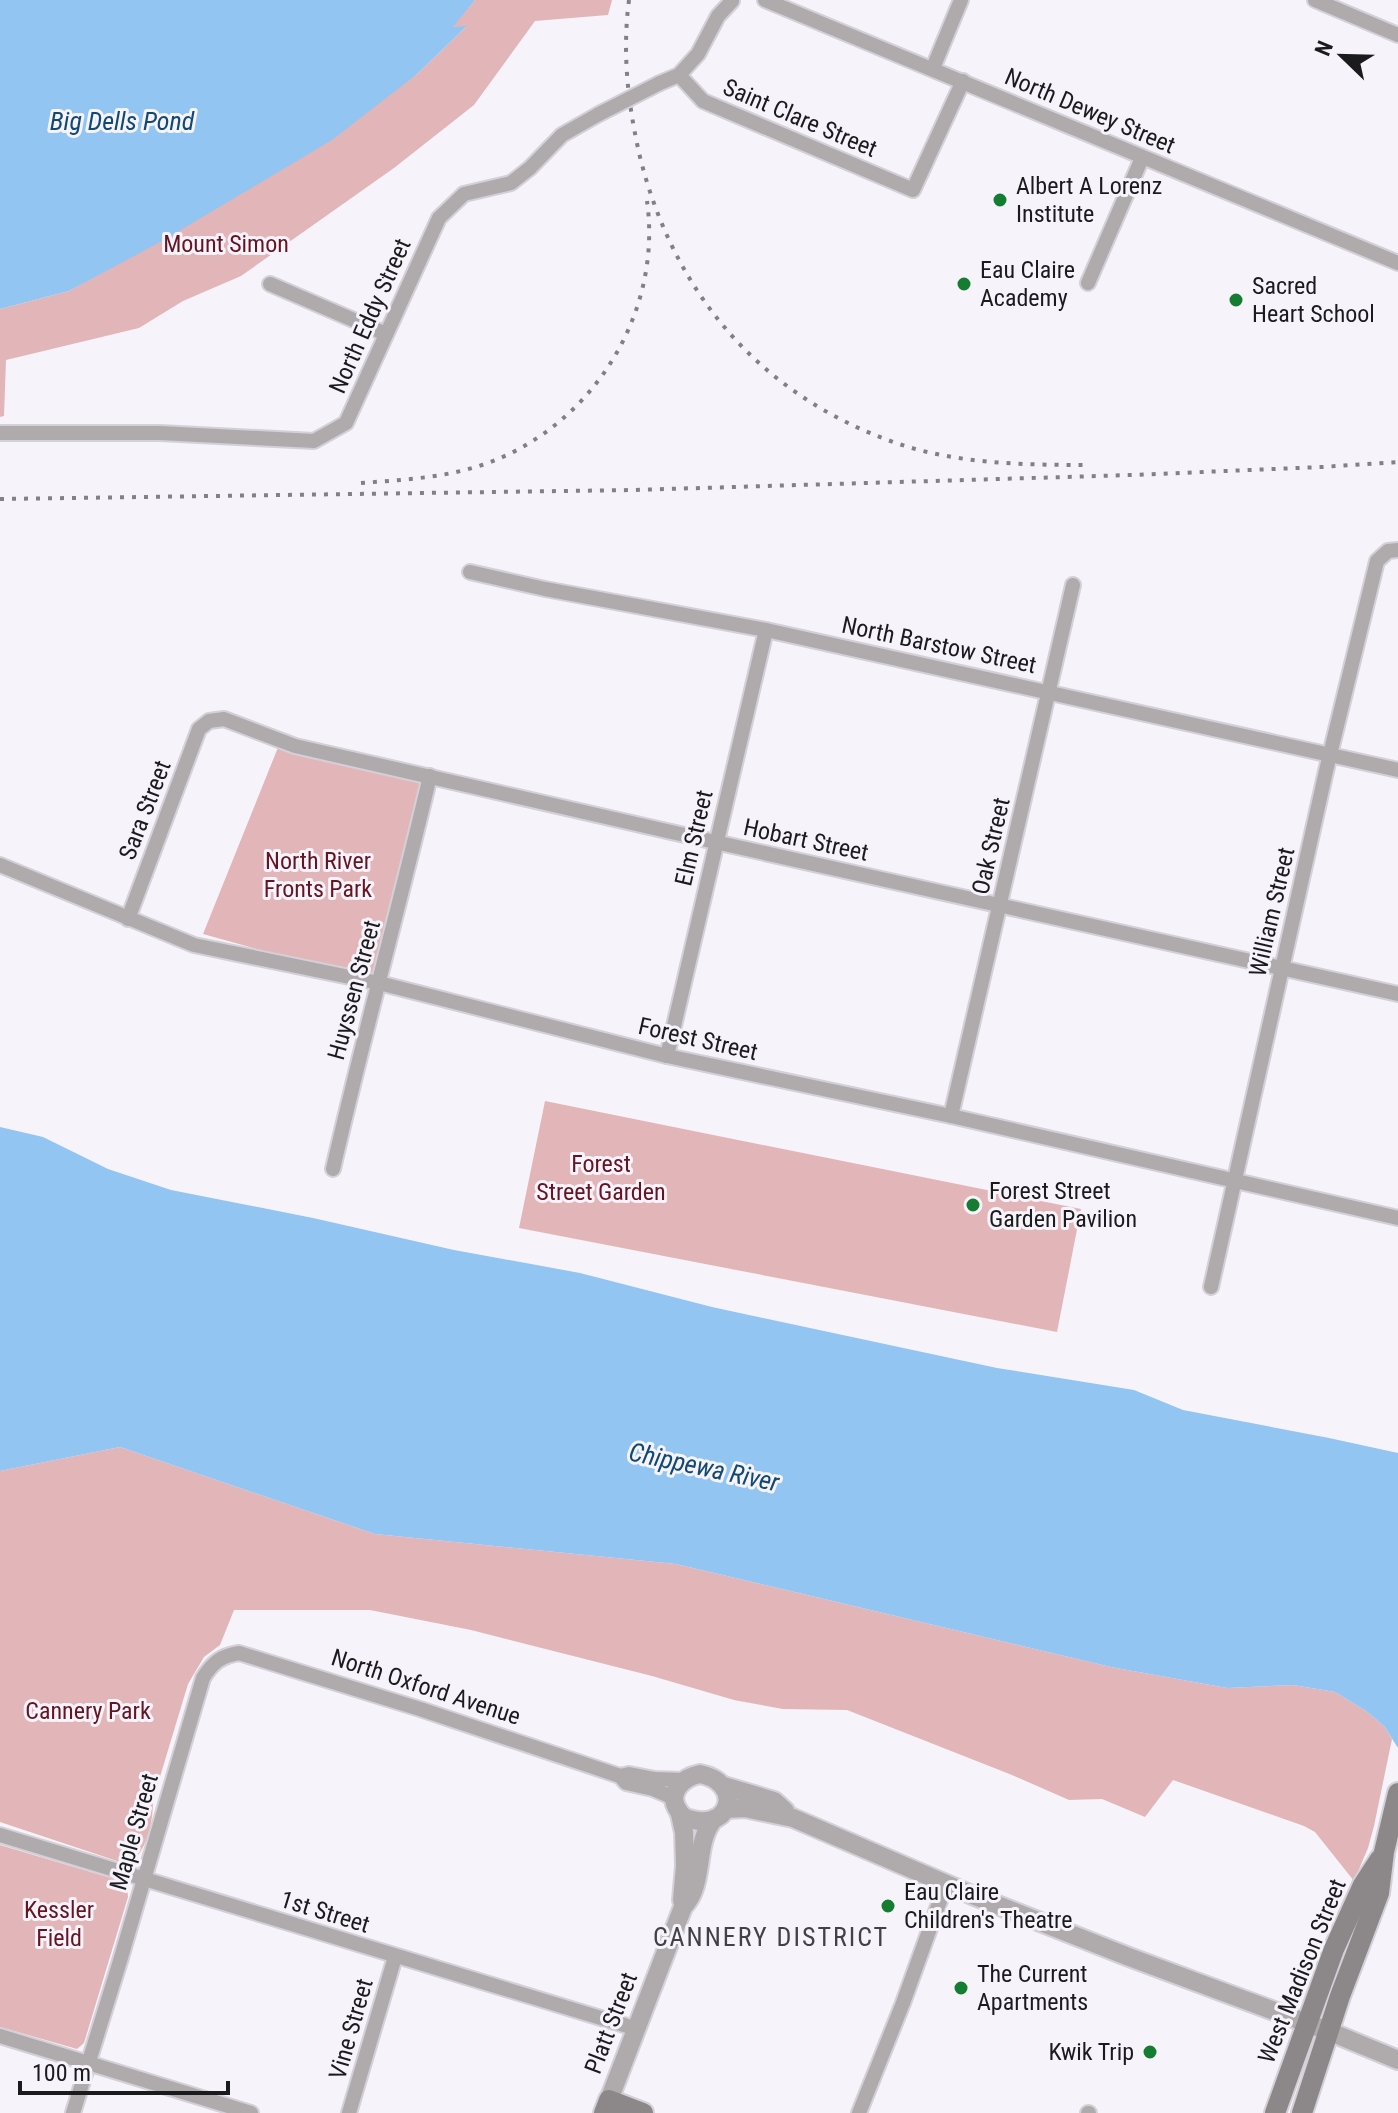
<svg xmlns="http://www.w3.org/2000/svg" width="1398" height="2113" font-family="'Roboto Condensed',sans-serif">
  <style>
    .green { fill: #e2b6b8 }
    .water { fill: #92c5f2 }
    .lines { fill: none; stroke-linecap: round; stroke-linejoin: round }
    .minor-casing { stroke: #d4d0d7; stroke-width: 18 }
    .tertiary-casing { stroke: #d4d0d7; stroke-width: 22 }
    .secondary-casing { stroke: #d4d0d7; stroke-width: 24 }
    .minor { stroke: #afabad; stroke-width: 14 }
    .tertiary { stroke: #afabad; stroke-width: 18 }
    .secondary { stroke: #8c888a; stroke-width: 20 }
    .rail { stroke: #828085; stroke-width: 4; stroke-dasharray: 4 8; stroke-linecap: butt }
    .minor-bridge-casing { stroke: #d4d0d7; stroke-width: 18; stroke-linecap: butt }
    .minor-bridge { stroke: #afabad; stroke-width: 14 }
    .poi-dot { fill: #147d31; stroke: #f7f3fa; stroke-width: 3 }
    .labels { text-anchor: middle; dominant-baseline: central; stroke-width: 6; stroke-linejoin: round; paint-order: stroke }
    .street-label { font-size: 24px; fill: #1b1a1d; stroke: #f7f3fa }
    .poi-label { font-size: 24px; fill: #1b1a1d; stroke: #f7f3fa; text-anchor: start }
    .park-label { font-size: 24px; fill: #651422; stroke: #f7f3fa }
    .water-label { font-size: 26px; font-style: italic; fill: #104a74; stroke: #f7f3fa }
    .neighbourhood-label { font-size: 26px; letter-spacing: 2px; fill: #434046; stroke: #f7f3fa }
  </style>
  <rect width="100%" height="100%" fill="#f7f3fa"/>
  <!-- green -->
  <g class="green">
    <polygon points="475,0 612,0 608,15 535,21 474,105 394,168 241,276 183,301 139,328 6,360 4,416 0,417 0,309 69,291 103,272 416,75 466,27 452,27"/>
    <polygon points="281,740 430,776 379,983 203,934"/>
    <polygon points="545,1101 1081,1209 1057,1332 519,1228"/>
    <path d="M120,1447L375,1534L676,1564L1111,1667L1227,1688L1293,1685L1335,1692L1366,1711L1384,1726L1392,1739L1374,1826L1368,1848L1354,1881L1315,1832L1304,1826L1173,1780L1145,1817L1102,1799L1069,1800L1012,1775L847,1710L783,1709L734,1700L652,1676L471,1630L370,1610H234L220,1645L204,1657L188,1684L153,1800C153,1820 149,1842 136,1858L123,1863L0,1822V1471Z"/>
    <path d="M0,1845L111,1878C121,1882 128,1885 128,1897L84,2043L77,2049L0,2027Z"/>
  </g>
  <!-- water -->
  <g class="water">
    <polygon points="0,0 475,0 453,27 467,26 416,75 332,140 164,240 69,291 0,309"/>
    <polygon points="0,1127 43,1137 108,1169 171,1190 313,1218 454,1250 580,1273 712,1307 997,1368 1134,1390 1183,1410 1329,1438 1398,1453 1398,1748 1384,1726 1366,1711 1335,1692 1293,1685 1227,1688 1111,1667 676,1564 375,1534 120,1447 0,1471"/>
  </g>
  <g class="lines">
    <defs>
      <g id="minor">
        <polyline points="765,0 1398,263"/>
        <polyline points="1315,0 1398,35"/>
        <polyline points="933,68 961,0"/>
        <polyline points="679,75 703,101 913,190 963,81"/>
        <polyline points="660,83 679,75 698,54 718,16 732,1"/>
        <polyline points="1088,283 1142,158"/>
        <polyline points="270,284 386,334"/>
        <polyline points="0,433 160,433 314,441 346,423 439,218 464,194 511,183 530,168 562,135 599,114"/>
        <polyline points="470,572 545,589 766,630 1398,770"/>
        <polyline points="0,865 194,945 379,983 667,1056 951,1116 1398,1218"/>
        <polyline points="128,919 199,729 209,721 224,719 295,746 715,842 1398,994"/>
        <polyline points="667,1056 766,630"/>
        <polyline points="951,1116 1073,585"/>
        <path d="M333,1169C363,1037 399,908 430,776"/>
        <polyline points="1211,1287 1326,771 1377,561 1388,551 1398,550"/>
        <polyline points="620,1776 629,1774 655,1779 683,1780"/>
        <polyline points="0,1835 637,2029"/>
        <polyline points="0,2036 251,2113"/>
        <path d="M73,2113L120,1961L203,1678C213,1662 221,1656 239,1653L420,1709L620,1776L626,1783L653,1789L674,1798"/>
        <polyline points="349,2113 395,1957"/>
        <polyline points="859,2113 903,2003 946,1884"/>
        <polyline points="1088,2113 1089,2113"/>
      </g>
      <g id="tertiary">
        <path d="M700,1774C742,1782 733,1829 693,1820C686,1819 681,1816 678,1810C666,1792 684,1777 700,1774Z"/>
        <polyline points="724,1786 774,1801 785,1811"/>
        <polyline points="726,1809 745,1808 793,1818 972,1895 1129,1957 1328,2031 1398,2060"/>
        <polyline points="680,1814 684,1832 685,1866 682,1900"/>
        <path d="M609,2100L683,1907C706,1883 693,1844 714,1819"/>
      </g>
      <g id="secondary">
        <polyline points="604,2113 609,2100 643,2113"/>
        <polyline points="1275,2113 1334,1949 1363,1885 1380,1859"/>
        <polyline points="1302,2113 1340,1996 1379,1893 1384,1852 1398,1793"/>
      </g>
    </defs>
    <!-- minor casing -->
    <use href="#minor" class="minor-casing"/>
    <!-- tertiary casing -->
    <use href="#tertiary" class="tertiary-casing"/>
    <!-- secondary casing -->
    <use href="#secondary" class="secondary-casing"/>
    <!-- minor -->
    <use href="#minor" class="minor"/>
    <!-- tertiary -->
    <use href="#tertiary" class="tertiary"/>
    <!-- secondary -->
    <use href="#secondary" class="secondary"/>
    <!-- rail -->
    <g class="rail">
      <path d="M629,0C622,53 628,105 640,157C674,294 761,396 896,443C957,464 1024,465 1088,465"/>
      <path d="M361,483C401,480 443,478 482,465C590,429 663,315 647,201"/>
      <polyline points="0,499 634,490 1131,475 1322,467 1398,462"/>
    </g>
    <defs>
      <polyline id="minor-bridge" points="599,114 660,83"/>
    </defs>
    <!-- minor-bridge casing -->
    <use href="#minor-bridge" class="minor-bridge-casing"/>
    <!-- minor-bridge -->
    <use href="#minor-bridge" class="minor-bridge"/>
  </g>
  <!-- markers -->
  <g class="poi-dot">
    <circle cx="1000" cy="200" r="8"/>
    <circle cx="964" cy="284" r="8"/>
    <circle cx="1236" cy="300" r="8"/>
    <circle cx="973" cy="1205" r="8"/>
    <circle cx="888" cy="1906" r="8"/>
    <circle cx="961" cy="1988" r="8"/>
    <circle cx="1150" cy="2052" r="8"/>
  </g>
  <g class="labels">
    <!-- street labels -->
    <g class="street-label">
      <text transform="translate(1090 111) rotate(23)">North Dewey Street</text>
      <text transform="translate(800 118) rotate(23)">Saint Clare Street</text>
      <text transform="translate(370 316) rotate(-66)">North Eddy Street</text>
      <text transform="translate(939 645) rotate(12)">North Barstow Street</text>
      <text transform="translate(145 810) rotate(-69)">Sara Street</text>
      <text transform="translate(694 838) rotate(-77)">Elm Street</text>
      <text transform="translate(806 840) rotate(12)">Hobart Street</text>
      <text transform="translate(991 846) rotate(-77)">Oak Street</text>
      <text transform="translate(1272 912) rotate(-77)">William Street</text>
      <text transform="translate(354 990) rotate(-75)">Huyssen Street</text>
      <text transform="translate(698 1039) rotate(13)">Forest Street</text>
      <text transform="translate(426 1687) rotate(18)">North Oxford Avenue</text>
      <text transform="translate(134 1832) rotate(-74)">Maple Street</text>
      <text transform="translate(325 1912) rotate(17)">1st Street</text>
      <text transform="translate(1302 1971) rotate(-68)">West Madison Street</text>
      <text transform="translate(611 2023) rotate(-69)">Platt Street</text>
      <text transform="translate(351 2029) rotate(-74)">Vine Street</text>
    </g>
    <!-- poi labels -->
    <g class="poi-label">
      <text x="1016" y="186">Albert A Lorenz<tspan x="1016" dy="28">Institute</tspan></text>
      <text x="980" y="270">Eau Claire<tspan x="980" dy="28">Academy</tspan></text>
      <text x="1252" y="286">Sacred<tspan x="1252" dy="28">Heart School</tspan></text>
      <text x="989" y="1191">Forest Street<tspan x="989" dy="28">Garden Pavilion</tspan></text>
      <text x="904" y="1892">Eau Claire<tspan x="904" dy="28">Children's Theatre</tspan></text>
      <text x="977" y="1974">The Current<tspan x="977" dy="28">Apartments</tspan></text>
      <text x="1134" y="2052" text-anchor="end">Kwik Trip</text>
    </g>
    <!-- park labels -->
    <g class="park-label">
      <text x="226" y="244">Mount Simon</text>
      <text x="318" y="861">North River<tspan x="318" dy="28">Fronts Park</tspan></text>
      <text x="601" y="1164">Forest<tspan x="601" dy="28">Street Garden</tspan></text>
      <text x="88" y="1711">Cannery Park</text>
      <text x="59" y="1910">Kessler<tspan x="59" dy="28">Field</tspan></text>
    </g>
    <!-- water labels -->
    <g class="water-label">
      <text x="122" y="121">Big Dells Pond</text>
      <text transform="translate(704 1467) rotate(12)">Chippewa River</text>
    </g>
    <!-- neighbourhood labels -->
    <g class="neighbourhood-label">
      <text x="771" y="1937">CANNERY DISTRICT</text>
    </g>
  </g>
  <!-- north arrow -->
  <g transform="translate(1342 56) rotate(293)" stroke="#f7f3fa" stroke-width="6" paint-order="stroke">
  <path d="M0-6L14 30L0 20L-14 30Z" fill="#1b1a1d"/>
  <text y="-12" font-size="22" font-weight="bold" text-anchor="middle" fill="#1b1a1d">N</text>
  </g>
  <!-- scale -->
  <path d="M20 2081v12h208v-12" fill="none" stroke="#1b1a1d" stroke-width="4"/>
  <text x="32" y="2081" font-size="24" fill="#1b1a1d" stroke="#f7f3fa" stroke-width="6" paint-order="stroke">100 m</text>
</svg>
